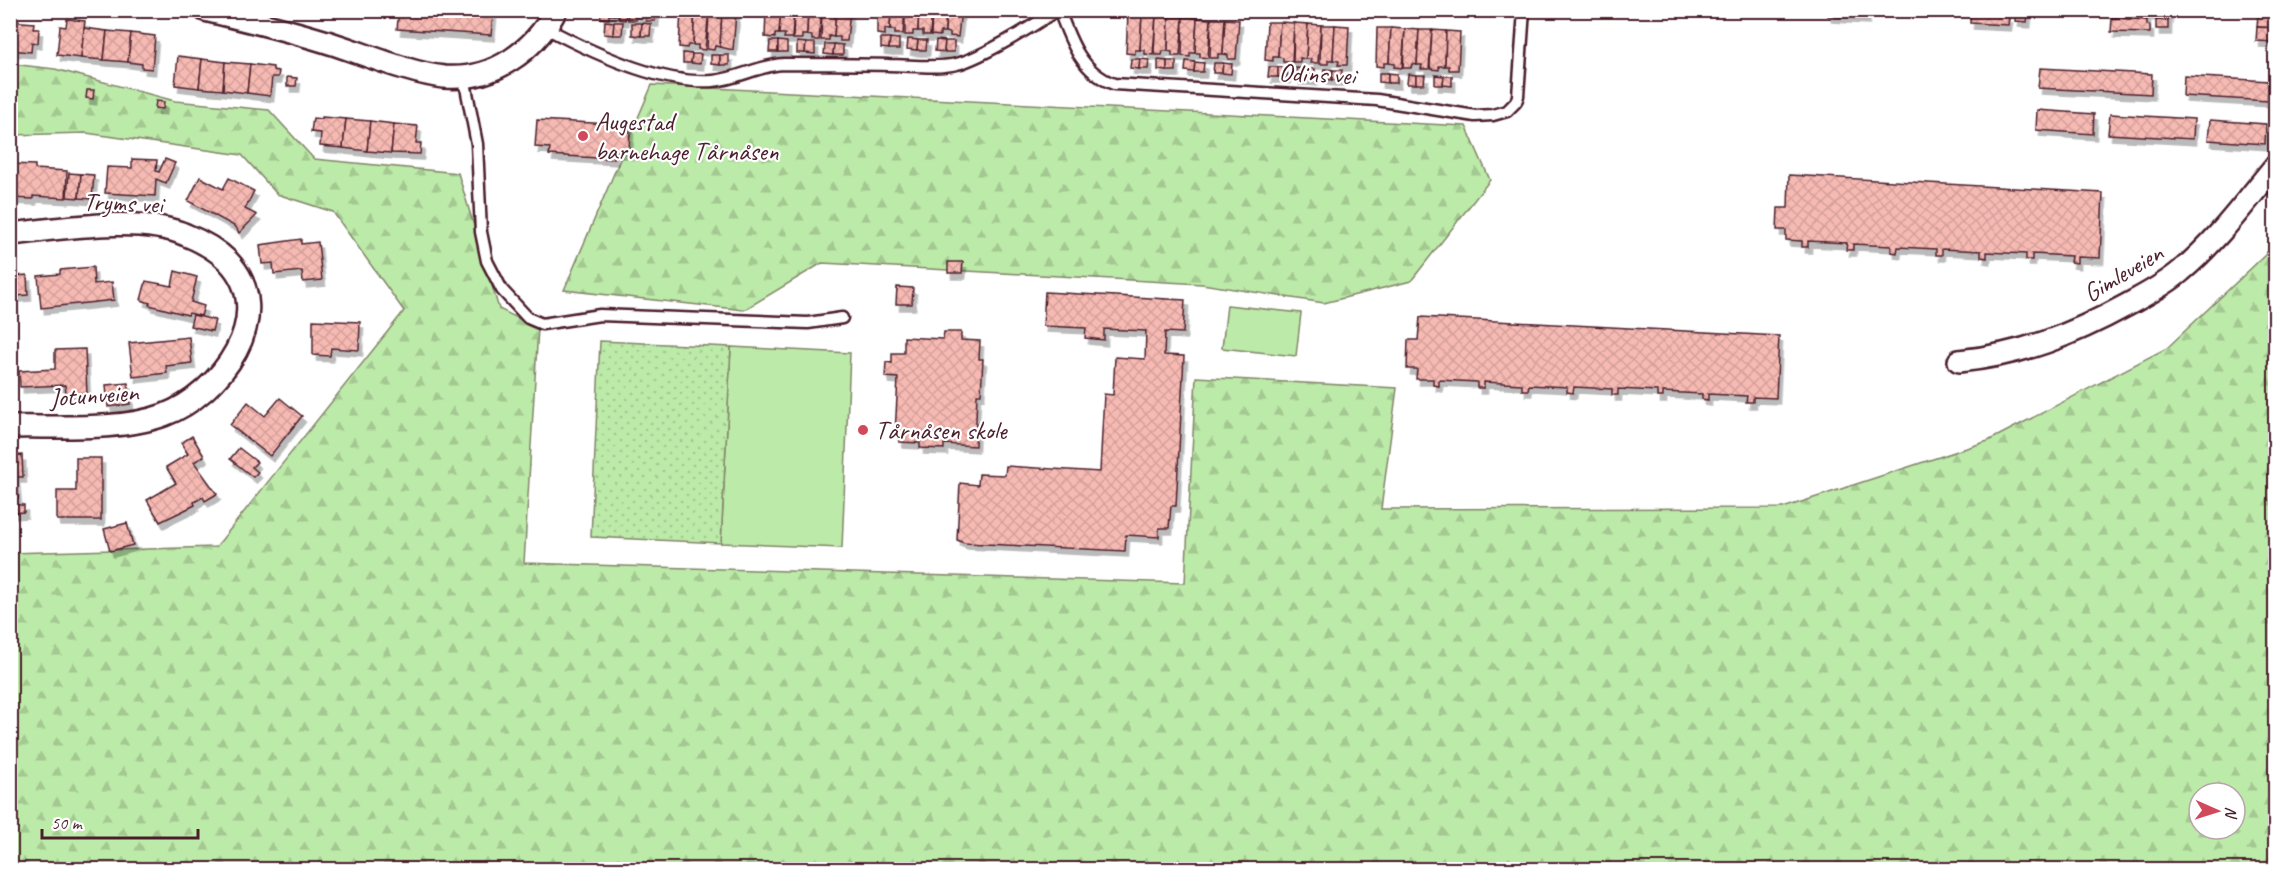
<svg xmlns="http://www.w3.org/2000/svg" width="2286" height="880" font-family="Caveat,sans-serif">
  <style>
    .grass { fill: #bceaa8; stroke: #83846a; stroke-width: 1.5 }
    .forest { fill: url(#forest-firs); stroke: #83846a; stroke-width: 1.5; fill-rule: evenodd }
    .park { fill: url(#park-dots); stroke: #83846a; stroke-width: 1.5 }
    .building { fill: url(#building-cross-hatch); stroke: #4a1f2b; stroke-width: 1.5; filter: url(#shadow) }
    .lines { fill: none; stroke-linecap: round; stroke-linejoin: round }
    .service-casing { stroke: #4a1f2b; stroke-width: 15 }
    .minor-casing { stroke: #4a1f2b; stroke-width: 26 }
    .service { stroke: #fff; stroke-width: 10 }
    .minor { stroke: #fff; stroke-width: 21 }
    .poi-dot { fill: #d1495b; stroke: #fff; stroke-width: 2 }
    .labels { text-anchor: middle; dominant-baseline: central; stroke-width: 4.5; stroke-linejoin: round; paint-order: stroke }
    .street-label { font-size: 26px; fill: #4a1f2b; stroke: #fff }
    .poi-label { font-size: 26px; fill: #4a1f2b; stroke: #fff; text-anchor: start }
  </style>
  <defs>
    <pattern id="forest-firs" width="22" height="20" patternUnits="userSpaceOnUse" patternTransform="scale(1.5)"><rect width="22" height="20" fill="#bceaa8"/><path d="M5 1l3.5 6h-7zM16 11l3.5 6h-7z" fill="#a3c891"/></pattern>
    <pattern id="park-dots" width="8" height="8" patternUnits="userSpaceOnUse" patternTransform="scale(1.5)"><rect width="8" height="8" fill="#bceaa8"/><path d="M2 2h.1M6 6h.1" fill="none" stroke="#a3c891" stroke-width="1.8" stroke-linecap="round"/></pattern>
    <pattern id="building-cross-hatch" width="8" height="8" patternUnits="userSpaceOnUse" patternTransform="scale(1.5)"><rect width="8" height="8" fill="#f6bab3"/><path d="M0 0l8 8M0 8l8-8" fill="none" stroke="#d49f9a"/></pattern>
    <filter id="shadow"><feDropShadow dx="3.5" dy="6" stdDeviation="0" flood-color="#0004"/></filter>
  </defs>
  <rect width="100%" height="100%" fill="#fff"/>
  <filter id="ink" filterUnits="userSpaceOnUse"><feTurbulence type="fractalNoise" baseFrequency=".0167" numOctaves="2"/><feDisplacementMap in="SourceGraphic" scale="12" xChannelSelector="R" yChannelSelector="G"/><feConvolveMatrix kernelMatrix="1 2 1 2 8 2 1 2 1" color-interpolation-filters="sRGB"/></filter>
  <g filter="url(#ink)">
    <!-- grass -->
    <g class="grass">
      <polygon points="1227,305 1301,313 1296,356 1222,348"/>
      <polygon points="731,347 850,353 842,548 721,543"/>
    </g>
    <!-- forest -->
    <g class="forest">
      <path d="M11,64L55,69L175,101L269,110L314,159L458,173L499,309L538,328L524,563L1185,583L1196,377L1397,388L1381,509L1783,508L1988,441L2167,348L2265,255L2275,241V869H11L10,553L216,547L404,311L333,212L277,194L242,155L86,133L11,135ZM2199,793H2235V829H2199Z"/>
      <polygon points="652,85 1466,126 1490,180 1411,281 1324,303 1202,284 822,263 744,310 564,290"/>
    </g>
    <!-- park -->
    <polygon class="park" points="600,341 731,347 721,543 591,537"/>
    <!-- building -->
    <g class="building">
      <polygon points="399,10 493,14 491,35 397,29"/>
      <polygon points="600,10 614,10 614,15 609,15 609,19 601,18"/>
      <polygon points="614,10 627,10 625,20 619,19 619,15 614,15"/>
      <polygon points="627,10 642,10 642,16 636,16 636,20 628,20"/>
      <polygon points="642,10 656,10 655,21 646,21 646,16 642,16"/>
      <polygon points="681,10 695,10 693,45 688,45 687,48 679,47"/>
      <polygon points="695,10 709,11 705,50 698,49 698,45 693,45"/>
      <polygon points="766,10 781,10 779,34 775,34 775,38 765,37"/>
      <polygon points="781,10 794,10 792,38 784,38 785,34 779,34"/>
      <polygon points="794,10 808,10 807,35 802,35 802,39 793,39"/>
      <polygon points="808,10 822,10 819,40 812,40 812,36 807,35"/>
      <polygon points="822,10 836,10 834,37 829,36 829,40 821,40"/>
      <polygon points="836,10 850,10 847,41 840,41 840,37 834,37"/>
      <polygon points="877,10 891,10 890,30 885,29 885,35 877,34"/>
      <polygon points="891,10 905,10 903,34 895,34 895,30 890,30"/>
      <polygon points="905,10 919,10 918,31 913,31 913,35 905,35"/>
      <polygon points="919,10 932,10 930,35 923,35 923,31 918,31"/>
      <polygon points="932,10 946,10 945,32 940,32 940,36 931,35"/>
      <polygon points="946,10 961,10 958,37 950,36 950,33 945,32"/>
      <polygon points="1828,10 1867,10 1866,18 1828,16"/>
      <polygon points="1971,10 2006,12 2006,17 2009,17 2008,25 1970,23"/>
      <polygon points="2112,10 2151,10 2151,15 2147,14 2147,20 2112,18"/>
      <polygon points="709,11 722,12 720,47 715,46 714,50 707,49"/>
      <polygon points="722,12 736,13 733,50 720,47"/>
      <polygon points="2016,12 2028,13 2027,22 2015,21"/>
      <polygon points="2157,12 2169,13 2168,21 2156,20"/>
      <polygon points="2258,13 2276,14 2276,28 2257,27"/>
      <polygon points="1128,14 1142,15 1140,50 1135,50 1135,54 1126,53"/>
      <polygon points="1142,15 1156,16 1153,55 1145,54 1145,50 1140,50"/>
      <polygon points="1156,16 1169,17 1168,51 1163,51 1162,55 1155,55 1154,51"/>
      <polygon points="1169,17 1183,17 1180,56 1172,56 1172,52 1168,51"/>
      <polygon points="1183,17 1197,18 1195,53 1190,53 1190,57 1182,56"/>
      <polygon points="1197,18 1211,19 1208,58 1200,57 1200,53 1195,53"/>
      <polygon points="2112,18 2147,20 2147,25 2150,26 2150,33 2111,32"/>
      <polygon points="67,19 85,21 81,58 57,55 60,26 66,27"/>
      <polygon points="1211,19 1225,19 1223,54 1218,54 1218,58 1210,58"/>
      <polygon points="1225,19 1239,20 1236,59 1228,59 1228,55 1223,54"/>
      <polygon points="2156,20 2168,21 2168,29 2156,29"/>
      <polygon points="10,21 34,23 33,29 39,29 38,43 32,42 31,52 10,50"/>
      <polygon points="605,21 614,22 613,35 604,34"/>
      <polygon points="614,22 623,22 622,35 613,35"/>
      <polygon points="1267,22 1280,22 1278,57 1273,57 1273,61 1265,60"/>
      <polygon points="1280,22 1294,23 1292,62 1283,62 1283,58 1278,57"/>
      <polygon points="632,23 642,23 641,36 632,35"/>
      <polygon points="642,23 651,24 650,36 641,36"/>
      <polygon points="1294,23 1308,24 1306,59 1300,58 1300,62 1293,62"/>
      <polygon points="1308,24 1321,25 1318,63 1310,63 1311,59 1306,59"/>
      <polygon points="1321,25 1335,25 1333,60 1328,60 1328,64 1320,64"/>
      <polygon points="1335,25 1349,26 1347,65 1338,65 1339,61 1333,60"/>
      <polygon points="2257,27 2276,28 2276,42 2256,41"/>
      <polygon points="84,28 107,31 104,60 81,58"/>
      <polygon points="1377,28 1391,28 1389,63 1384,63 1384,67 1376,66"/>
      <polygon points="1391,28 1405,29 1402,68 1394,67 1395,64 1389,63"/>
      <polygon points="1405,29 1419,30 1417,65 1412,64 1411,68 1403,68"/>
      <polygon points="1419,30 1432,30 1429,69 1421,69 1422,65 1417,65"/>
      <polygon points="1432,30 1446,31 1445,66 1439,66 1439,70 1431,69 1430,65"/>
      <polygon points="107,31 131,33 128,62 104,60"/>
      <polygon points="1446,31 1460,32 1458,70 1449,70 1449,66 1445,66"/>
      <polygon points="131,33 155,36 152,69 142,68 142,64 128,62"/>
      <polygon points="881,38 890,38 889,49 881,48"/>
      <polygon points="890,38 899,39 899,49 889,49"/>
      <polygon points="908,39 918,40 917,50 907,49"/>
      <polygon points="918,40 927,40 926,50 917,50"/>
      <polygon points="936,40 945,41 944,52 935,51"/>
      <polygon points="770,41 778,41 778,52 769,52"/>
      <polygon points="778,41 787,42 787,52 778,52"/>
      <polygon points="945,41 954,41 954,52 944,52"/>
      <polygon points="797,42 806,43 805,53 797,53"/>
      <polygon points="806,43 815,43 815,54 805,53"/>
      <polygon points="825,44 834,44 833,55 824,54"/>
      <polygon points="834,44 843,45 843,55 833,55"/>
      <polygon points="683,53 692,54 691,63 683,63"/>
      <polygon points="692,54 701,54 700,64 691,63"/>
      <polygon points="711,55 720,55 720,65 711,64"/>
      <rect x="720" y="55" width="9" height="10"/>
      <polygon points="178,56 202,59 199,88 175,85"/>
      <polygon points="202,59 225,62 223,90 199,88"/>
      <polygon points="1131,59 1140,59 1139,69 1130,68"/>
      <polygon points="1140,59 1149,60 1148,69 1139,69"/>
      <polygon points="1158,60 1167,61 1167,71 1158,70"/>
      <rect x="1167" y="61" width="9" height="10"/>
      <polygon points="1186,61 1195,62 1194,72 1185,71"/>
      <polygon points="225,62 250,64 247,93 223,90"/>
      <polygon points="1195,62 1204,63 1203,72 1194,72"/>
      <polygon points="1214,63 1223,63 1222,73 1213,73"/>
      <polygon points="1223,63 1232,64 1231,74 1222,73"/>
      <polygon points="250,64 273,67 273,70 279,71 278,77 272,77 270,96 247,93"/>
      <polygon points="1269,67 1278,67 1278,77 1268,77"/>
      <polygon points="1278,67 1287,68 1287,78 1278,77"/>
      <polygon points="1296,68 1306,69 1305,79 1296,79"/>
      <polygon points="2040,68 2152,74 2151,94 2038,88"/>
      <polygon points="1306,69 1315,69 1314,80 1305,79"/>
      <polygon points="1324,69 1333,70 1332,80 1323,79"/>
      <polygon points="1333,70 1342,70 1341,80 1332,80"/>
      <polygon points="1379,73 1388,73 1388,83 1379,82"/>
      <polygon points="1388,73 1397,74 1397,83 1388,83"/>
      <polygon points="1408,74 1416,75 1416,84 1407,84"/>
      <polygon points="1416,75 1425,75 1424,84 1416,84"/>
      <polygon points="1435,75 1444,76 1443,85 1435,85"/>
      <polygon points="1444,76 1452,76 1452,86 1443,85"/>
      <polygon points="2184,76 2269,81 2268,101 2183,96"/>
      <polygon points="287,77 297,78 296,86 287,86"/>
      <polygon points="87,90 94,90 93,99 86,98"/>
      <polygon points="156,101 164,102 163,109 155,108"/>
      <polygon points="2037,110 2094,114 2093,134 2036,130"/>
      <polygon points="2110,114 2194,119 2193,139 2108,134"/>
      <polygon points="322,117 346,119 343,148 320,146 321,133 311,132 313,118 322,119"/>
      <polygon points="346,119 370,121 367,151 343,148"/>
      <polygon points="537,120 630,125 629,152 614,152 614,159 549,155 550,148 535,147"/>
      <polygon points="2210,120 2266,124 2265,144 2208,140"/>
      <polygon points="370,121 394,124 391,153 367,151"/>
      <polygon points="394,124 418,126 416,143 421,143 420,154 391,153"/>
      <polygon points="132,159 157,160 156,171 159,172 165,159 175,163 166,183 156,179 155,196 105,193 107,167 132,168"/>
      <polygon points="10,164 35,165 35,169 67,171 66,198 33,196 33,199 10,198"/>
      <polygon points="69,173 81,174 79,198 67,197"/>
      <polygon points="81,174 94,175 92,199 79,198"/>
      <polygon points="1789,175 2103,193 2100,258 2077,257 2077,263 2070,262 2071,256 2032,254 2032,260 2026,260 2026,254 1987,252 1987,258 1981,257 1981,251 1942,249 1942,255 1936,255 1936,249 1898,247 1897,253 1891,252 1891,246 1853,244 1853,250 1846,250 1847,243 1808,241 1808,247 1802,247 1802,241 1786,240 1786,230 1777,230 1778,208 1788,208"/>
      <polygon points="200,177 223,189 229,178 254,191 245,209 257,215 239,233 236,227 188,201"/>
      <polygon points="301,239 301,244 318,242 322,280 303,282 302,271 274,274 273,263 262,264 260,245"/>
      <polygon points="948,262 963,262 962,273 948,273"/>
      <polygon points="93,267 94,284 112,282 114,300 41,308 38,276 60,274 60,270"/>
      <polygon points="175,271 197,277 191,302 204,306 201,316 189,313 188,315 149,305 150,303 141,300 146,281 172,286"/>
      <polygon points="27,275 28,295 16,296 14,276"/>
      <polygon points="10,276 12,276 15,309 10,309"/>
      <polygon points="897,287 913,288 912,304 896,304"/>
      <polygon points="1045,292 1185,300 1183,333 1165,332 1164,355 1184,356 1176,506 1171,506 1169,528 1159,528 1159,537 1126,535 1125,551 964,543 957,540 960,483 978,485 979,474 1005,475 1006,466 1100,472 1104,394 1113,395 1115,357 1145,359 1146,331 1104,329 1104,340 1085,338 1086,328 1043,326"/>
      <polygon points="193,315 215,320 212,331 190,326"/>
      <polygon points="1420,317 1779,336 1776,398 1753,397 1753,402 1746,402 1747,396 1708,394 1708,400 1702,399 1702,394 1663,392 1663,397 1657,397 1657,391 1618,389 1618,395 1612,395 1612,389 1574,387 1573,393 1567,392 1567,387 1529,385 1528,390 1522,390 1522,384 1484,382 1484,388 1477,388 1477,382 1439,380 1439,386 1433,385 1433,379 1416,379 1417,369 1407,369 1408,340 1418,340"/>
      <polygon points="313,320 360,322 359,350 331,348 330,356 313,355"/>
      <polygon points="944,332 961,332 961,340 980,341 979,359 983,359 981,394 977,394 975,446 944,444 944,449 920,448 920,443 899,442 900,434 895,434 898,378 885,377 886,362 892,363 892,353 904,353 904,337 943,339"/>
      <polygon points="189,337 192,363 166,366 167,373 133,377 129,343"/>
      <polygon points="85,349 87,393 66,394 65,385 20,387 19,371 55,369 55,350"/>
      <polygon points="128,383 130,404 108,407 106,385"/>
      <polygon points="280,398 302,416 270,456 230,425 248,402 265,416"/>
      <polygon points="192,436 204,456 194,462 217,494 205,501 203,497 194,502 195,505 160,522 147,500 176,483 166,467 188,454 181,443"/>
      <polygon points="239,448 257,462 252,467 258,472 253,477 230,459"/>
      <polygon points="22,455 23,477 16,477 18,498 10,498 10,456"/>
      <polygon points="76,458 101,458 101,520 57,520 57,491 76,491"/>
      <polygon points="12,505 24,505 24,512 12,513"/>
      <polygon points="127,523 133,545 110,551 104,529"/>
    </g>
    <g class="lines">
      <defs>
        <g id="service">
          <path d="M1059,10C1070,40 1081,72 1114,84L1377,100L1475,116L1493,115L1507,111L1516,102L1518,96L1524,10"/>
          <path d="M546,28C591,52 662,85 713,81C738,79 759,65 784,64C819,64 854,64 889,65C911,65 935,69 957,64C983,57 1033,26 1057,10"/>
          <polyline points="464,77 477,144 481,232 487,261 502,290 528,318 542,324 600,315 808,323 842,318"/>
        </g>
        <g id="minor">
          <path d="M205,10C247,20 289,30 330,43C365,54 409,73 444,77C493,81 534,51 556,10"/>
          <path d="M10,234C60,229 141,215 186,235C201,241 217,250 228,261C280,315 219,395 164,415C121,431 57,426 10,427"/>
          <path d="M1959,361C2021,355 2072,335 2127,305C2145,295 2165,285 2181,271C2217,241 2246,201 2276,165"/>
        </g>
      </defs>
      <!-- service casing -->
      <use href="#service" class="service-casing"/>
      <!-- minor casing -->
      <use href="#minor" class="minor-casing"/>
      <!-- service -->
      <use href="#service" class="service"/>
      <!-- minor -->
      <use href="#minor" class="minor"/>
    </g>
  </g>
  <!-- markers -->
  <g class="poi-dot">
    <circle cx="583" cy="136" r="6"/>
    <circle cx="863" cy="430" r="6"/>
  </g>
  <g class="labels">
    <!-- street labels -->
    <g class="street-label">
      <text transform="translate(1317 74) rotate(3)">Odins vei</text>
      <text transform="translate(123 203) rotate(2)">Tryms vei</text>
      <text transform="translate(2123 273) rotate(-31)">Gimleveien</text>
      <text transform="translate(94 395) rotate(-4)">Jotunveien</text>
    </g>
    <!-- poi labels -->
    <g class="poi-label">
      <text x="595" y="121">Augestad<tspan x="595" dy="30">barnehage Tårnåsen</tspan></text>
      <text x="875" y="430">Tårnåsen skole</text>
    </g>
  </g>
  <!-- margin -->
  <rect width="2286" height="880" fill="none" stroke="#fff" stroke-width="36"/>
  <rect x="18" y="18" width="2250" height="844" fill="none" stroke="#4a1f2b" stroke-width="2" filter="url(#ink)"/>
  <!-- north arrow -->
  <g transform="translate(2217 811) rotate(93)"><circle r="28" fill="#ffffff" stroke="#b7a5aa" stroke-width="1.5"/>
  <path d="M0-4.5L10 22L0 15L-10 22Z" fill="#d1495b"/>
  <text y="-9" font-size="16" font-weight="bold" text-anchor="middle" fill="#4a1f2b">N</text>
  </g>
  <!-- scale -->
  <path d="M42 829v9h156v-9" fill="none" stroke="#4a1f2b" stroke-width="3"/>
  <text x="51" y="829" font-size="18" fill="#4a1f2b" stroke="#ffffff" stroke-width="4.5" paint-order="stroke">50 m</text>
</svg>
